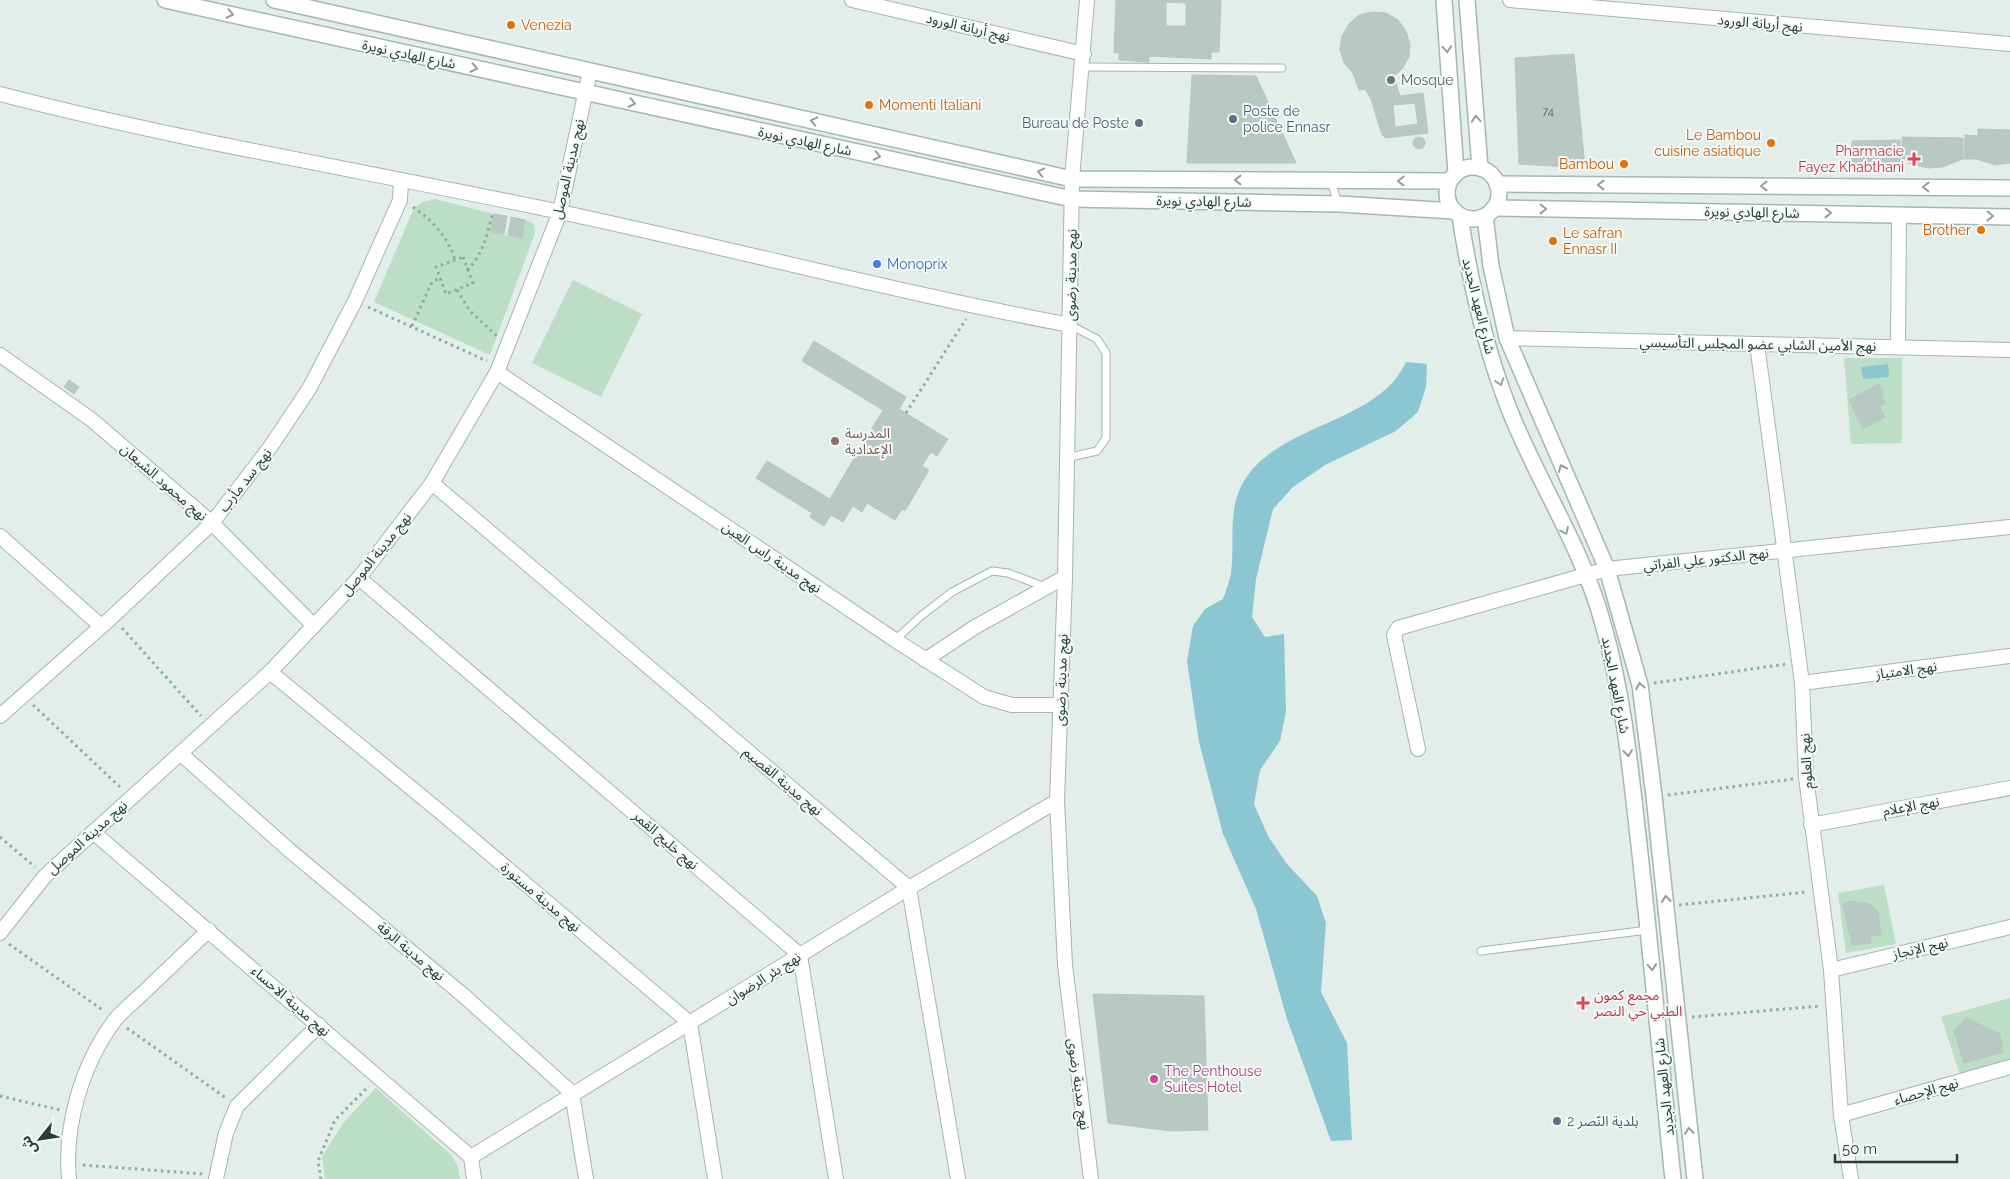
<svg xmlns="http://www.w3.org/2000/svg" width="2010" height="1179" font-family="Raleway,'Noto Sans Arabic',sans-serif">
  <style>
    .green { fill: #bcdec6 }
    .water { fill: #8bc7d2 }
    .building { fill: #b8c8c2; stroke: #b6c7c0; fill-rule: evenodd }
    .lines { fill: none; stroke-linecap: round; stroke-linejoin: round }
    .lane-casing { stroke: #a6b5b0; stroke-width: 9 }
    .street-casing { stroke: #a6b5b0; stroke-width: 16 }
    .secondary-casing { stroke: #a1b9b1; stroke-width: 18 }
    .path { stroke: #84b1a3; stroke-width: 3; stroke-dasharray: 2.5 4; stroke-linecap: butt }
    .lane { stroke: #fff; stroke-width: 7 }
    .street { stroke: #fff; stroke-width: 14 }
    .secondary { stroke: #fff; stroke-width: 15 }
    .oneway { stroke: #919f9b }
    .food-dot { fill: #e8710a; stroke: #f4f9f7; stroke-width: 2 }
    .worship-dot { fill: #6b7280; stroke: #f4f9f7; stroke-width: 2 }
    .service-dot { fill: #5c6f8a; stroke: #f4f9f7; stroke-width: 2 }
    .health-dot { fill: #e0444e; stroke: #f4f9f7; stroke-width: 2 }
    .shop-dot { fill: #3f7fe0; stroke: #f4f9f7; stroke-width: 2 }
    .education-dot { fill: #8d6e63; stroke: #f4f9f7; stroke-width: 2 }
    .hotel-dot { fill: #d1479c; stroke: #f4f9f7; stroke-width: 2 }
    .labels { text-anchor: middle; dominant-baseline: central; stroke-width: 4; stroke-linejoin: round; paint-order: stroke }
    .number-label { font-size: 11px; fill: #48615a }
    .street-label { font-size: 14px; fill: #233f37; stroke: #f4f9f7 }
    .food-label { font-size: 14px; fill: #c56008; stroke: #f4f9f7; text-anchor: start }
    .worship-label { font-size: 14px; fill: #5b616d; stroke: #f4f9f7; text-anchor: start }
    .service-label { font-size: 14px; fill: #4e5e75; stroke: #f4f9f7; text-anchor: start }
    .health-label { font-size: 14px; fill: #be3a42; stroke: #f4f9f7; text-anchor: end }
    .shop-label { font-size: 14px; fill: #366cbe; stroke: #f4f9f7; text-anchor: start }
    .education-label { font-size: 14px; fill: #785e54; stroke: #f4f9f7; text-anchor: start }
    .hotel-label { font-size: 14px; fill: #b23c85; stroke: #f4f9f7; text-anchor: start }
  </style>
  <rect width="100%" height="100%" fill="#e3ede9"/>
  <!-- green -->
  <g class="green">
    <polygon points="435,199 494,214 491,232 522,238 525,220 534,224 535,233 490,355 374,302 414,208 423,202"/>
    <polygon points="573,280 642,314 601,397 532,363"/>
    <polygon points="1844,358 1902,358 1902,443 1851,444"/>
    <polygon points="1884,885 1896,944 1846,953 1838,893"/>
    <polygon points="2010,998 2010,1061 1960,1075 1941,1017"/>
    <polygon points="376,1088 451,1155 458,1166 460,1179 325,1179 322,1157 344,1122"/>
  </g>
  <!-- water -->
  <g class="water">
    <path d="M1406,362L1427,364L1426,387L1418,412L1396,431L1325,465L1293,487L1273,509L1256,579L1252,617L1265,637L1284,634L1286,711L1280,741L1260,770L1254,804L1268,836L1287,864L1317,896L1326,923L1321,992L1347,1043L1352,1140L1331,1141L1287,1019L1256,909L1223,834L1199,742L1187,661L1193,626L1205,609L1223,599C1226,591 1229,582 1231,574C1235,543 1227,509 1244,481C1279,423 1378,424 1406,362Z"/>
    <polygon points="1888,364 1889,377 1863,379 1861,367"/>
  </g>
  <!-- building -->
  <g class="building">
    <path d="M1116,0H1207L1206,26H1220L1219,52H1211V59L1149,56V62L1119,60V53H1114ZM1166,2L1186,3V26H1166Z"/>
    <polygon points="1207,0 1221,0 1220,26 1206,26"/>
    <path d="M1372,12L1386,13L1398,20L1406,31L1410,44L1409,57L1402,69L1394,76L1400,96L1423,93L1428,133L1386,138L1382,135L1371,99L1365,89L1359,90L1353,73L1344,63L1340,49L1342,36L1349,24L1359,15ZM1415,103L1418,124L1395,127L1393,105Z"/>
    <polygon points="1574,54 1585,168 1519,164 1515,58"/>
    <polygon points="1192,75 1256,76 1296,163 1187,163"/>
    <polygon points="1978,129 2010,130 2010,163 1995,165 1977,159 1964,159 1965,135 1978,136"/>
    <circle cx="1419" cy="143" r="6"/>
    <polygon points="1902,137 1963,138 1963,159 1942,167 1929,168 1910,164 1902,160"/>
    <polygon points="1900,140 1901,164 1852,165 1852,141"/>
    <polygon points="494,214 507,216 504,234 491,232"/>
    <polygon points="511,217 525,220 522,238 508,235"/>
    <polygon points="814,341 906,397 899,409 948,439 937,456 931,452 922,466 929,470 905,511 902,509 895,520 867,503 862,512 853,506 843,522 831,515 824,526 810,517 812,513 756,478 767,461 830,499 883,410 802,361"/>
    <polygon points="69,380 79,387 74,394 64,387"/>
    <polygon points="1879,384 1884,395 1881,396 1885,403 1879,406 1885,417 1863,429 1849,400"/>
    <polygon points="1849,901 1869,904 1878,912 1881,934 1870,937 1871,943 1852,945 1843,904"/>
    <polygon points="1093,994 1204,996 1208,1130 1171,1131 1108,1123"/>
    <polygon points="1966,1018 2000,1034 2003,1052 1964,1063 1954,1031"/>
  </g>
  <g class="lines">
    <defs>
      <g id="lane">
        <polyline points="1082,67 1282,68"/>
        <polyline points="1331,181 1338,204"/>
        <polyline points="1066,458 1097,451 1106,438 1106,353 1097,339 1070,325"/>
        <polyline points="895,640 921,616 952,592 992,571 1008,573 1045,587"/>
        <polyline points="1481,951 1648,930"/>
      </g>
      <g id="street">
        <polyline points="852,0 1084,54"/>
        <polyline points="1087,0 1072,179 1065,577 1057,801 1065,965 1091,1179"/>
        <polyline points="1510,0 2010,44"/>
        <path d="M0,94C185,142 373,172 560,212C730,248 899,293 1070,325"/>
        <polyline points="1507,338 2010,350"/>
        <polyline points="1757,344 1802,683 1806,777 1831,970 1841,1115 1851,1179"/>
        <polyline points="1898,347 1899,215"/>
        <polyline points="0,355 92,420 212,523 314,626"/>
        <polyline points="497,372 895,640 984,697 1012,705 1061,705"/>
        <polyline points="432,483 909,888 958,1179"/>
        <polyline points="0,536 101,626"/>
        <polyline points="359,578 800,955 836,1179"/>
        <polyline points="925,660 975,627 1065,577"/>
        <polyline points="270,672 444,815 690,1023 715,1179"/>
        <polyline points="1802,683 2010,656"/>
        <polyline points="0,716 112,617 212,523 271,446 309,389 355,301 400,200 401,181"/>
        <polyline points="1418,749 1394,635 1398,628 1607,569 2010,527"/>
        <polyline points="181,754 288,849 463,995 572,1093 586,1179"/>
        <polyline points="1811,825 2010,788"/>
        <polyline points="93,832 471,1157 474,1179"/>
        <polyline points="0,933 45,876 270,672 359,578 432,483 497,372 560,212 590,71"/>
        <polyline points="1831,970 2010,927"/>
        <polyline points="1841,1115 2010,1067"/>
        <polyline points="471,1157 909,888 1057,801"/>
        <path d="M69,1179C64,1125 82,1064 115,1020C123,1010 134,1002 143,993C165,972 187,951 209,930"/>
        <polyline points="216,1179 226,1133 237,1106 319,1025"/>
      </g>
      <g id="secondary">
        <polyline points="165,0 1072,199 1339,204 1454,211"/>
        <polyline points="274,0 1072,179 1449,181"/>
        <polyline points="1444,0 1456,173"/>
        <polyline points="1467,0 1480,168"/>
        <circle cx="1473" cy="193" r="26"/>
        <polyline points="1497,184 2010,188"/>
        <polyline points="1494,208 2010,217"/>
        <path d="M1460,216C1470,282 1485,347 1509,409C1538,482 1583,549 1603,624C1623,694 1630,764 1638,836C1651,950 1661,1065 1673,1179"/>
        <polyline points="1485,216 1491,266 1507,338 1607,569 1640,685 1654,796 1695,1179"/>
      </g>
    </defs>
    <!-- lane casing -->
    <use href="#lane" class="lane-casing"/>
    <!-- street casing -->
    <use href="#street" class="street-casing"/>
    <!-- secondary casing -->
    <use href="#secondary" class="secondary-casing"/>
    <!-- path -->
    <g class="path">
      <path d="M413,207C433,221 448,237 455,260"/>
      <polygon points="463,257 473,283 446,294 436,267"/>
      <path d="M467,270C483,255 487,234 493,213"/>
      <polyline points="457,290 470,311 497,336"/>
      <polyline points="368,307 487,361"/>
      <polyline points="412,326 432,282 440,278"/>
      <polyline points="906,413 966,319"/>
      <polyline points="122,628 201,716"/>
      <polyline points="1654,683 1787,664"/>
      <polyline points="33,705 121,788"/>
      <polyline points="1668,795 1793,779"/>
      <polyline points="0,837 35,867"/>
      <polyline points="1679,905 1807,892"/>
      <polyline points="9,944 104,1011"/>
      <polyline points="1692,1017 1820,1006"/>
      <polyline points="127,1028 226,1098"/>
      <polyline points="0,1096 60,1110"/>
      <polyline points="83,1165 204,1174"/>
      <polyline points="321,1179 318,1161 335,1120 369,1086"/>
    </g>
    <!-- lane -->
    <use href="#lane" class="lane"/>
    <!-- street -->
    <use href="#street" class="street"/>
    <!-- secondary -->
    <use href="#secondary" class="secondary"/>
  </g>
  <!-- one-way arrows -->
  <defs><path id="oneway-chevron" d="M-2-3.5L2.5 0L-2 3.5" fill="none" stroke-width="1.6" stroke-linecap="round" stroke-linejoin="round" transform="scale(1.25)"/></defs>
  <g class="oneway">
    <use href="#oneway-chevron" transform="translate(230 14) rotate(12)"/>
    <use href="#oneway-chevron" transform="translate(1447 49) rotate(86)"/>
    <use href="#oneway-chevron" transform="translate(474 68) rotate(12)"/>
    <use href="#oneway-chevron" transform="translate(632 103) rotate(12)"/>
    <use href="#oneway-chevron" transform="translate(1476 119) rotate(-94)"/>
    <use href="#oneway-chevron" transform="translate(814 121) rotate(-167)"/>
    <use href="#oneway-chevron" transform="translate(877 156) rotate(12)"/>
    <use href="#oneway-chevron" transform="translate(1041 172) rotate(-167)"/>
    <use href="#oneway-chevron" transform="translate(1238 180) rotate(-180)"/>
    <use href="#oneway-chevron" transform="translate(1401 181) rotate(-180)"/>
    <use href="#oneway-chevron" transform="translate(1601 185) rotate(-180)"/>
    <use href="#oneway-chevron" transform="translate(1764 186) rotate(-180)"/>
    <use href="#oneway-chevron" transform="translate(1926 187) rotate(-179)"/>
    <use href="#oneway-chevron" transform="translate(1543 209) rotate(1)"/>
    <use href="#oneway-chevron" transform="translate(1828 213) rotate(1)"/>
    <use href="#oneway-chevron" transform="translate(1990 216) rotate(1)"/>
    <use href="#oneway-chevron" transform="translate(1500 382) rotate(72)"/>
    <use href="#oneway-chevron" transform="translate(1562 468) rotate(-114)"/>
    <use href="#oneway-chevron" transform="translate(1565 531) rotate(65)"/>
    <use href="#oneway-chevron" transform="translate(1640 686) rotate(-101)"/>
    <use href="#oneway-chevron" transform="translate(1628 753) rotate(83)"/>
    <use href="#oneway-chevron" transform="translate(1666 899) rotate(-96)"/>
    <use href="#oneway-chevron" transform="translate(1652 967) rotate(85)"/>
    <use href="#oneway-chevron" transform="translate(1689 1131) rotate(-97)"/>
  </g>
  <!-- markers -->
  <g class="food-dot">
    <circle cx="511" cy="25" r="5"/>
    <circle cx="869" cy="105" r="5"/>
    <circle cx="1771" cy="143" r="5"/>
    <circle cx="1624" cy="164" r="5"/>
    <circle cx="1981" cy="230" r="5"/>
    <circle cx="1553" cy="241" r="5"/>
  </g>
  <circle class="worship-dot" cx="1391" cy="80" r="5"/>
  <g class="service-dot">
    <circle cx="1233" cy="119" r="5"/>
    <circle cx="1139" cy="123" r="5"/>
    <circle cx="1557" cy="1121" r="5"/>
  </g>
  <g class="health-dot">
    <path d="M1911.5 151.5h5v5h5v5h-5v5h-5v-5h-5v-5h5z"/>
    <path d="M1580.5 995.5h5v5h5v5h-5v5h-5v-5h-5v-5h5z"/>
  </g>
  <circle class="shop-dot" cx="877" cy="264" r="5"/>
  <circle class="education-dot" cx="835" cy="441" r="5"/>
  <circle class="hotel-dot" cx="1154" cy="1079" r="5"/>
  <g class="labels">
    <!-- number labels -->
    <g class="number-label">
      <text x="1548" y="111">74</text>
    </g>
    <!-- street labels -->
    <g class="street-label">
      <text transform="translate(1760 23) rotate(5)">نهج أريانة الورود</text>
      <text transform="translate(968 27) rotate(13)">نهج أريانة الورود</text>
      <text transform="translate(409 54) rotate(12)">شارع الهادي نويرة</text>
      <text transform="translate(805 141) rotate(12)">شارع الهادي نويرة</text>
      <text transform="translate(568 169) rotate(-77)">نهج مدينة الموصل</text>
      <text transform="translate(1204 201) rotate(1)">شارع الهادي نويرة</text>
      <text transform="translate(1752 212) rotate(1)">شارع الهادي نويرة</text>
      <text transform="translate(1071 275) rotate(-89)">نهج مدينة رضوى</text>
      <text transform="translate(1479 306) rotate(76)">شارع العهد الجديد</text>
      <text transform="translate(1758 344) rotate(1)">نهج الأمين الشابي عضو المجلس التأسيسي</text>
      <text transform="translate(245 480) rotate(-52)">نهج سد مأرب</text>
      <text transform="translate(164 482) rotate(41)">نهج محمود الشبعان</text>
      <text transform="translate(376 554) rotate(-51)">نهج مدينة الموصل</text>
      <text transform="translate(772 557) rotate(34)">نهج مدينة راس العين</text>
      <text transform="translate(1706 559) rotate(-6)">نهج الدكتور علي الفراتي</text>
      <text transform="translate(1906 670) rotate(-8)">نهج الامتياز</text>
      <text transform="translate(1061 680) rotate(-88)">نهج مدينة رضوى</text>
      <text transform="translate(1616 685) rotate(79)">شارع العهد الجديد</text>
      <text transform="translate(1806 761) rotate(-93)">نهج العلوم</text>
      <text transform="translate(783 781) rotate(40)">نهج مدينة القصيم</text>
      <text transform="translate(1911 806) rotate(-10)">نهج الإعلام</text>
      <text transform="translate(87 837) rotate(-42)">نهج مدينة الموصل</text>
      <text transform="translate(666 840) rotate(41)">نهج خليج القمر</text>
      <text transform="translate(541 897) rotate(40)">نهج مدينة مستورة</text>
      <text transform="translate(1920 948) rotate(-13)">نهج الإنجاز</text>
      <text transform="translate(411 951) rotate(40)">نهج مدينة الرقة</text>
      <text transform="translate(763 978) rotate(-32)">نهج بئر الرضوان</text>
      <text transform="translate(291 1001) rotate(41)">نهج مدينة الاحساء</text>
      <text transform="translate(1079 1084) rotate(82)">نهج مدينة رضوى</text>
      <text transform="translate(1664 1087) rotate(-96)">شارع العهد الجديد</text>
      <text transform="translate(1926 1091) rotate(-16)">نهج الإحصاء</text>
    </g>
    <!-- food labels -->
    <g class="food-label">
      <text x="521" y="25">Venezia</text>
      <text x="879" y="105">Momenti Italiani</text>
      <text x="1761" y="135" text-anchor="end">Le Bambou<tspan x="1761" dy="16">cuisine asiatique</tspan></text>
      <text x="1614" y="164" text-anchor="end">Bambou</text>
      <text x="1971" y="230" text-anchor="end">Brother</text>
      <text x="1563" y="233">Le safran<tspan x="1563" dy="16">Ennasr II</tspan></text>
    </g>
    <!-- worship labels -->
    <g class="worship-label">
      <text x="1401" y="80">Mosque</text>
    </g>
    <!-- service labels -->
    <g class="service-label">
      <text x="1243" y="111">Poste de<tspan x="1243" dy="16">police Ennasr</tspan></text>
      <text x="1129" y="123" text-anchor="end">Bureau de Poste</text>
      <text x="1567" y="1121">بلدية النّصر 2</text>
    </g>
    <!-- health labels -->
    <g class="health-label">
      <text x="1904" y="151">Pharmacie<tspan x="1904" dy="16">Fayez Khabthani</tspan></text>
      <text x="1594" y="995" text-anchor="start">مجمع كمون<tspan x="1594" dy="16">الطبي حي النصر</tspan></text>
    </g>
    <!-- shop labels -->
    <g class="shop-label">
      <text x="887" y="264">Monoprix</text>
    </g>
    <!-- education labels -->
    <g class="education-label">
      <text x="845" y="433">المدرسة<tspan x="845" dy="16">الإعدادية</tspan></text>
    </g>
    <!-- hotel labels -->
    <g class="hotel-label">
      <text x="1164" y="1071">The Penthouse<tspan x="1164" dy="16">Suites Hotel</tspan></text>
    </g>
  </g>
  <!-- north arrow -->
  <g transform="translate(40 1139) rotate(240)" stroke="#f4f9f7" stroke-width="4" paint-order="stroke">
  <path d="M0-4L9 19L0 12L-9 19Z" fill="#233f37"/>
  <text y="-8" font-size="14" font-weight="bold" text-anchor="middle" fill="#233f37">ش</text>
  </g>
  <!-- scale -->
  <path d="M1835 1154v8h122v-8" fill="none" stroke="#233f37" stroke-width="2.5"/>
  <text x="1842" y="1154" font-size="15" fill="#233f37" stroke="#f4f9f7" stroke-width="4" paint-order="stroke">50 m</text>
</svg>
